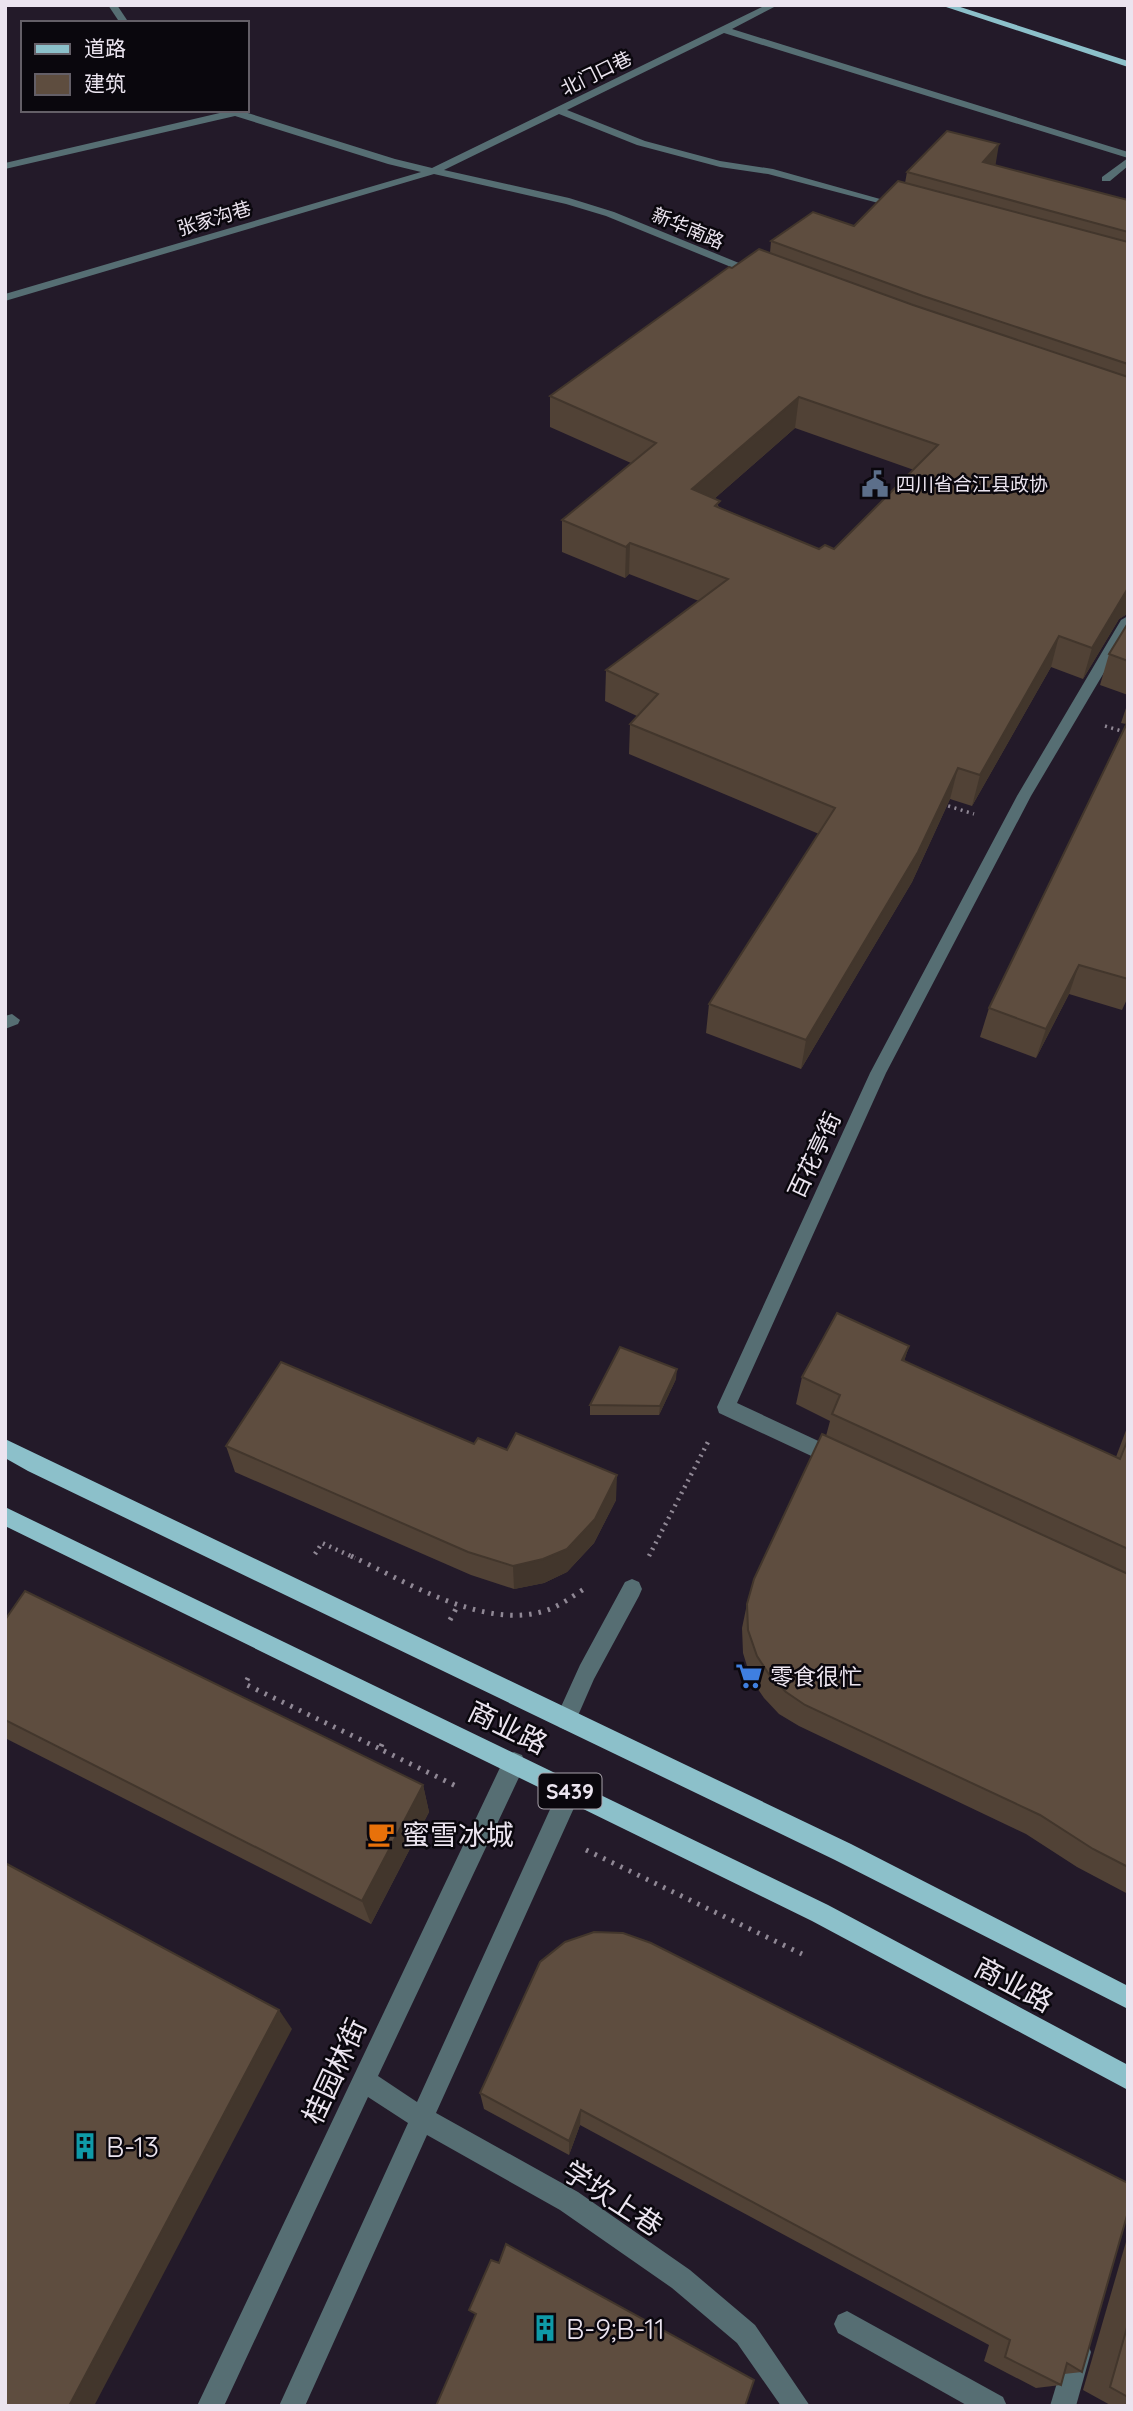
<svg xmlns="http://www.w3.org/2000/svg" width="1133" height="2411" font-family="Quicksand,'Noto Sans SC',sans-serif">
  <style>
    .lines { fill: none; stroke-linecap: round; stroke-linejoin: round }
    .path-far2 { stroke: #908895; stroke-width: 3.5; stroke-dasharray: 2 4.5; stroke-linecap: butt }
    .path-far1 { stroke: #908895; stroke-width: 4.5; stroke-dasharray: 2 5; stroke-linecap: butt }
    .path { stroke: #908895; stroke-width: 5; stroke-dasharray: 2.5 7; stroke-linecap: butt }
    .minor { fill: #566e73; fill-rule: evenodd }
    .major { fill: #8cc0ca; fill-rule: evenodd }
    .wall { fill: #514236; fill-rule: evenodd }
    .shaded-wall { fill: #42362c }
    .building { fill: #5e4d3f; stroke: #42362c; stroke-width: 2; fill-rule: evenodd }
    .labels { text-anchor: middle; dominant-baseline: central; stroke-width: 5; stroke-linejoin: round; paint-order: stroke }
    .far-street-label { font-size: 19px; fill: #ebe4ef; stroke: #0a070d }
    .far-poi-label { font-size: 19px; fill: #ebe4ef; stroke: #0a070d; text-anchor: start }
    .shield { fill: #0a070d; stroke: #a8a2ab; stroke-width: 2 }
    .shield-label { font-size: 21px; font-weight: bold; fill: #ebe4ef }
    .street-label { font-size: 23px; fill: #ebe4ef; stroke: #0a070d }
    .poi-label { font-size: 23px; fill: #ebe4ef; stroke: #0a070d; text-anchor: start }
    .near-street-label { font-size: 28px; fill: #ebe4ef; stroke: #0a070d }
    .near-poi-label { font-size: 28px; fill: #ebe4ef; stroke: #0a070d; text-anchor: start }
  </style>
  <rect width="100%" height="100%" fill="#231a29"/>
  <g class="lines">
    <!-- path-far2 -->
    <g class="path-far2">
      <polyline points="1105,726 1128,733"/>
      <polyline points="942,804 974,814"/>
    </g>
    <!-- path-far1 -->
    <g class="path-far1">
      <polyline points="315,1554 322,1543 355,1558"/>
      <polyline points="649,1556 708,1442"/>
    </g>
    <!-- path -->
    <g class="path">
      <path d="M351,1556C405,1581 480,1628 541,1612C557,1608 570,1598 584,1589"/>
      <polyline points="450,1620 458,1605"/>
      <polyline points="248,1678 245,1684 380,1749"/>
      <polyline points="382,1744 380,1749 458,1787"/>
      <polyline points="586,1850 802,1954"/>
    </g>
    <!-- minor -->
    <g class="minor">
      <polygon points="108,5 117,5 129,23 120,23"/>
      <polygon points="766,5 778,5 732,29 1128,152 1128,166 1110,181 1102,181 1102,177 1128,158 724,33 567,110 645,141 720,161 773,169 905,206 905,210 768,174 720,167 637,145 559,114 444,170 569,198 614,212 761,272 761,276 753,276 606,216 566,204 434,174 5,301 5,294 421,172 388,164 235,116 5,169 5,163 224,112 222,110 238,110 395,159 432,168"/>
      <polygon points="1128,616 1128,632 1031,796 886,1073 737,1403 842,1452 845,1458 842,1464 835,1467 719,1413 717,1407 870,1073 1017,796 1121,620"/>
      <polygon points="12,1014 20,1020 18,1024 5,1029 5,1016"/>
      <polygon points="632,1579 639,1582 642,1589 639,1596 594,1679 573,1727 566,1730 559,1727 555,1720 580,1665 625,1582"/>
      <polygon points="514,1752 522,1755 525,1763 522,1771 378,2076 417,2102 562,1783 570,1780 578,1783 581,1791 578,1799 436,2113 578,2192 690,2270 755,2325 810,2406 781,2406 737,2343 672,2288 560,2210 427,2135 305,2406 279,2406 408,2123 368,2097 224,2406 197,2406 506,1755"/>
      <polygon points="847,2311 1003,2397 1007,2406 968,2406 838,2333 834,2324 838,2315"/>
      <polygon points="1078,2339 1087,2343 1091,2352 1076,2406 1050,2406 1069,2343"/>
    </g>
    <!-- major -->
    <g class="major">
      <polygon points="940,5 954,5 1128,61 1128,67"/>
      <polygon points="5,1439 851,1844 1128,1986 1128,2009 835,1860 28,1471 5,1458"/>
      <polygon points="5,1507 828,1905 1128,2065 1128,2090 812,1921 5,1526"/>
    </g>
  </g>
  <!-- wall -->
  <g class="wall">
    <path d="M995,165L1128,200V614H1127L1119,619L1083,679L1051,667L972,806L950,799L912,882L801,1069L706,1033L709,1004L819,834L629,754L630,724L637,716L605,701L606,670L699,601L629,574L625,578L562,552V520L631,463L550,427V396L732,268L770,253L771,241L854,226L905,183L907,172ZM795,428L914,470L834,549H819L719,507L714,499Z"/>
    <polygon points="1128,623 1128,695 1100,685 1109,654"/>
    <polygon points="1128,702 1128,997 1122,1010 1069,994 1036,1058 980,1037 989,1008 1126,724 1121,723"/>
    <polygon points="909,1346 904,1361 1116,1457 1128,1425 1128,1894 1077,1867 1026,1834 799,1726 779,1714 764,1698 751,1679 743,1653 742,1628 747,1604 826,1436 830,1421 796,1404 802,1377"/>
    <polygon points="676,1379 659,1415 590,1415 590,1405"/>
    <polygon points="474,1444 616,1500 594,1543 567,1572 544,1583 514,1589 471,1575 235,1472 226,1446"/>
    <polygon points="5,1620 423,1785 429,1812 371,1924 5,1738"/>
    <polygon points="540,1962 1082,2372 1064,2374 1061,2385 1036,2388 984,2361 989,2345 580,2125 569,2155 484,2109 480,2093"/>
    <polygon points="1128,2235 1128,2406 1112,2406 1083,2390"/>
  </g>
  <!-- shaded-wall -->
  <g class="shaded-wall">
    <polygon points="999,144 994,174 977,192 983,162"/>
    <polygon points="799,397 795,428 690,520 692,489"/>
    <polygon points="630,543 629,574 625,578 626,547"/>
    <polygon points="1128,588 1128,610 1127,614 1119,619 1083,679 1092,648"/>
    <polygon points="1059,636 1051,667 972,806 980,775"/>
    <polygon points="958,768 950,799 912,882 801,1069 806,1040"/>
    <polygon points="1079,965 1069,994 1036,1058 1046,1029"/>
    <polygon points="909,1346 900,1374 902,1360"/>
    <polygon points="677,1369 676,1379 659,1415 660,1406"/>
    <polygon points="617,1475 616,1500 594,1543 567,1572 544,1583 514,1589 513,1566"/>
    <polygon points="423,1785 429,1812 371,1924 362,1901"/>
    <polygon points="279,2010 292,2029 94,2406 69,2406"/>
    <polygon points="581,2110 580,2125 569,2155 569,2141"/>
  </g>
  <!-- building -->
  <g class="building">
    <polygon points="947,131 999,144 983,162 1128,200 1128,232 907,172"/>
    <polygon points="898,181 1128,242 1128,364 923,296 771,241 813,212 854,226"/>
    <path d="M759,249L913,305L1128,377V588L1092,648L1059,636L980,775L958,768L918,852L806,1040L709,1004L835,808L630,724L658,694L606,670L728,579L630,543L626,547L562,520L656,443L550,396L729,267L732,268ZM799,397L938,445L834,549L825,545L819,549L715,506L720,501L692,489Z"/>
    <polygon points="1128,623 1128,661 1109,654"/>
    <polygon points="1128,721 1128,979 1079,965 1046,1029 989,1008"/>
    <polygon points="837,1313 909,1346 902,1360 1120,1459 1128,1439 1128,1549 832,1414 840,1395 802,1377"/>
    <polygon points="620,1347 677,1369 660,1406 590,1405"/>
    <polygon points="281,1362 474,1444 478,1438 507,1450 516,1433 617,1475 595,1519 567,1549 543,1559 513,1566 468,1552 226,1446"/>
    <polygon points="822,1434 1128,1574 1128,1867 1093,1849 1040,1815 805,1705 786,1692 770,1676 757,1656 748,1630 747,1604 754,1579"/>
    <polygon points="25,1591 423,1785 362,1901 5,1720 5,1620"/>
    <polygon points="5,1863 279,2010 69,2406 5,2406"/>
    <polygon points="594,1932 623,1933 651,1943 1128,2183 1128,2212 1082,2372 1067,2363 1061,2385 1005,2357 1010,2340 581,2110 569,2141 480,2093 540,1962 565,1942"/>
    <polygon points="506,2244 754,2380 745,2406 436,2406 476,2314 469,2310 491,2260 499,2263"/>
    <polygon points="1128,2324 1128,2397 1110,2387"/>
  </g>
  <!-- icons -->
  <defs>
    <symbol id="civic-bare" viewBox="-9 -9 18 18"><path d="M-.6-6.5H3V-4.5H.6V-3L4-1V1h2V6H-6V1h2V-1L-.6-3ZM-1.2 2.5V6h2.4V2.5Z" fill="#5c6f8a" stroke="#0a070d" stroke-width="2.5" paint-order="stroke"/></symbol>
    <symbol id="supermarket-bare" viewBox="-9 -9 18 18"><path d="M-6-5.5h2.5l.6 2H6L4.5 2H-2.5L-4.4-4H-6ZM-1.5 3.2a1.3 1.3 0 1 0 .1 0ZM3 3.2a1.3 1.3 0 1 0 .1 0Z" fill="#3f7fe0" stroke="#0a070d" stroke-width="2.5" paint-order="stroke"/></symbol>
    <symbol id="cafe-bare" viewBox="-9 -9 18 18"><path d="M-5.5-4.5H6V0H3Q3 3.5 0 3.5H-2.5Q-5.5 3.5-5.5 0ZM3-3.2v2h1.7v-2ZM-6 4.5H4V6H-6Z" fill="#e8710a" stroke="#0a070d" stroke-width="2.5" paint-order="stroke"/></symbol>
    <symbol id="building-bare" viewBox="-9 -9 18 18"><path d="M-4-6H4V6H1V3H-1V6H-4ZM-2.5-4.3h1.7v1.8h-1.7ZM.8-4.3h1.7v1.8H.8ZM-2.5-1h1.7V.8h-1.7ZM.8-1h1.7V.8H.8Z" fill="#0f9aa8" stroke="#0a070d" stroke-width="2.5" paint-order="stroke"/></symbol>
  </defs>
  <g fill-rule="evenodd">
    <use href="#civic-bare" x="856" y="465" width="38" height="38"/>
    <use href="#supermarket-bare" x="730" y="1657" width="38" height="38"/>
    <use href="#cafe-bare" x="362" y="1815" width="38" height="38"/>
    <use href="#building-bare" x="66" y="2127" width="38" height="38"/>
    <use href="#building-bare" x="526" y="2309" width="38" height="38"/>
  </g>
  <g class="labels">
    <!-- far-street labels -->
    <g class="far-street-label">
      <text transform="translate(596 73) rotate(-26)">北门口巷</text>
      <text transform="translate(214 218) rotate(-17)">张家沟巷</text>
      <text transform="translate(688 228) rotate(23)">新华南路</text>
    </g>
    <!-- far-poi labels -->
    <g class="far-poi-label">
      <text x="896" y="484">四川省合江县政协</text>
    </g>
    <!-- shield labels -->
    <rect class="shield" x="538.5" y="1773.5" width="63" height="35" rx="5"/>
    <g class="shield-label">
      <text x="570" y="1791">S439</text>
    </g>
    <!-- street labels -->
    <g class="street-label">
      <text transform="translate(814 1155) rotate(-65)">百花亭街</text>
    </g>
    <!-- poi labels -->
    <g class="poi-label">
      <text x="770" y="1676">零食很忙</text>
    </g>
    <!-- near-street labels -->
    <g class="near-street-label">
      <text transform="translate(508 1727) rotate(26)">商业路</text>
      <text transform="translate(1014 1984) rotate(28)">商业路</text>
      <text transform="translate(334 2071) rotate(-65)">桂园林街</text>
      <text transform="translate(613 2198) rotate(33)">学坎上巷</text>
    </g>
    <!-- near-poi labels -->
    <g class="near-poi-label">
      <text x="402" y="1834">蜜雪冰城</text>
      <text x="106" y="2146">B-13</text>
      <text x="566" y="2328">B-9;B-11</text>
    </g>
  </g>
  <!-- border -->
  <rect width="1133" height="2411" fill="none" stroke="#ebe4ef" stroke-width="14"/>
  <!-- legend -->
  <rect x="21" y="21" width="228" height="91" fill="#0a070d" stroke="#645f67" stroke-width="2"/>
  <rect x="35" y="44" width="35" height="10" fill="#8cc0ca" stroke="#645f67" stroke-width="2"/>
  <text x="84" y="56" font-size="21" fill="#ebe4ef">道路</text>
  <rect x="35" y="74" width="35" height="21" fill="#5e4d3f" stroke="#645f67" stroke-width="2"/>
  <text x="84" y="91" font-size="21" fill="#ebe4ef">建筑</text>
</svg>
